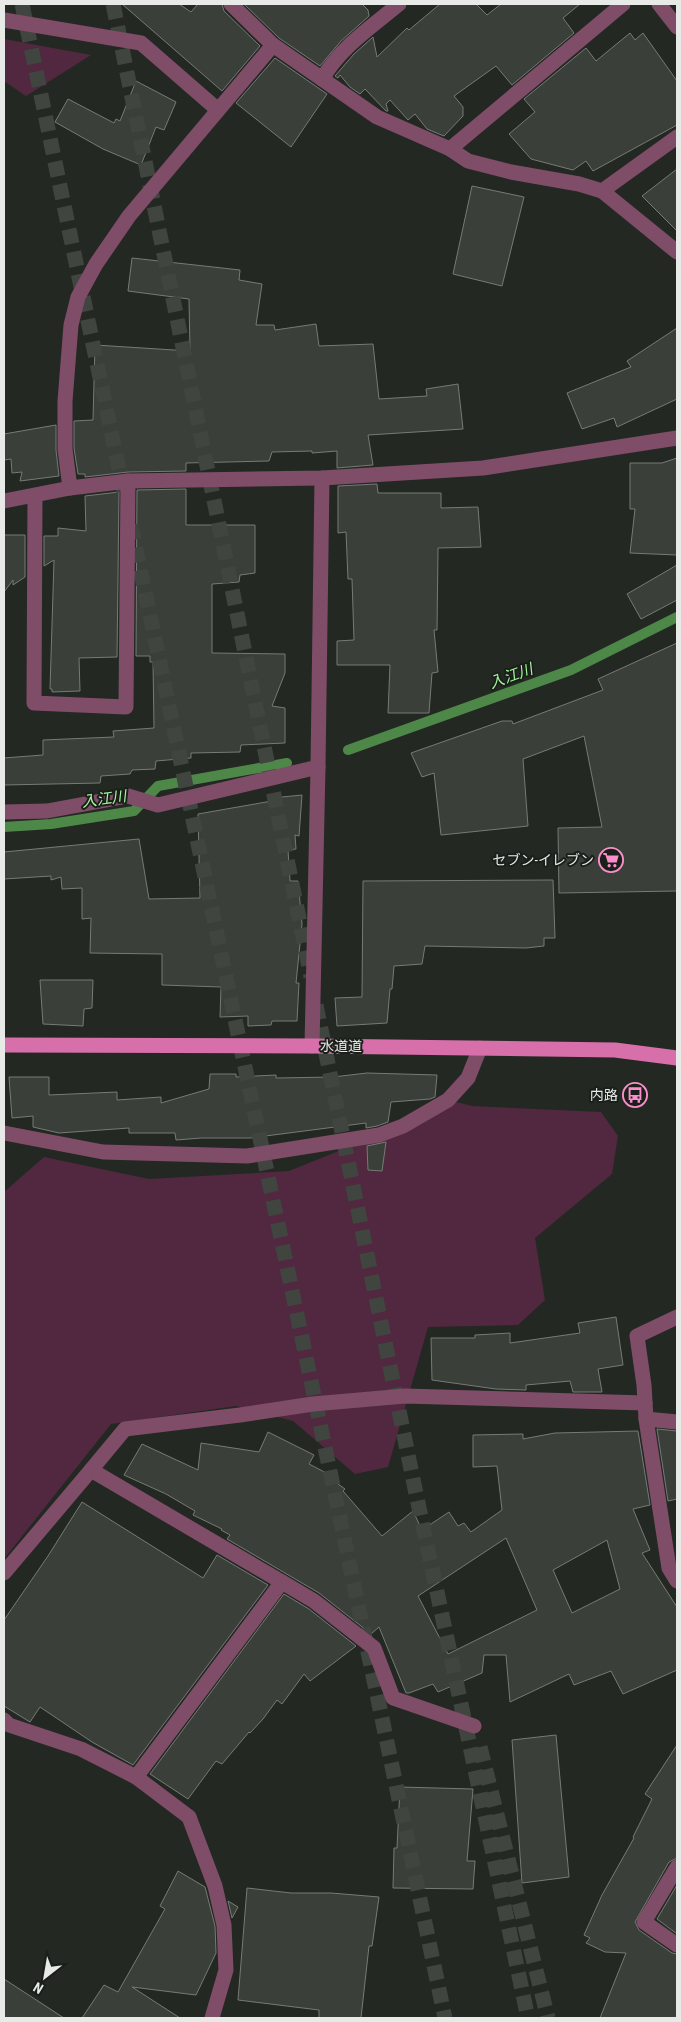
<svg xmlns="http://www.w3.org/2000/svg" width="681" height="2022" font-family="'Roboto Condensed','Noto Sans JP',sans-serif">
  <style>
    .green { fill: #51283f }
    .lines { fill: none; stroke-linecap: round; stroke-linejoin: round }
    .stream { stroke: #4e8849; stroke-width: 10 }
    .building { fill: #3a3f39; stroke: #767b75; fill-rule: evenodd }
    .highway-tunnel { stroke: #404540; stroke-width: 15; stroke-dasharray: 15 8; stroke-linecap: butt }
    .lane { stroke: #7f4d68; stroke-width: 15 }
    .street { stroke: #7f4d68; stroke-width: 15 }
    .primary { stroke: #d66faa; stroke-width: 15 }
    .labels { text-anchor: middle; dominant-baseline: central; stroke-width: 4; stroke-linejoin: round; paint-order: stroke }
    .poi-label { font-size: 14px; fill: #e7eae7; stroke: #1a1f1a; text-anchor: end }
    .street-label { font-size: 14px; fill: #e7eae7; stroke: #1a1f1a }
    .water-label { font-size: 15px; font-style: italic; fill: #a7f8a0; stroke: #1a1f1a }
  </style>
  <rect width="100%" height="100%" fill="#232823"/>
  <!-- green -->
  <g class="green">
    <polygon points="4,39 91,55 26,96 4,81"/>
    <polygon points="448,1100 472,1106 601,1112 618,1136 612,1174 535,1238 545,1300 518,1325 428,1327 388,1467 355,1474 293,1421 236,1406 111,1424 4,1559 4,1192 44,1157 149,1179 289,1171 379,1135"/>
  </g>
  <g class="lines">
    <!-- stream -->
    <g class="stream">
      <polyline points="348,750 571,670 677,617"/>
      <polyline points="4,827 51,824 134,811 158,786 287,763"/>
    </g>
  </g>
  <!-- building -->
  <g class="building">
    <polygon points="122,4 179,4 191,12 198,4 222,4 224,11 260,46 222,91"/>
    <polygon points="244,4 362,4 368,10 369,16 341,41 320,66 279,38"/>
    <polygon points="440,4 476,4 487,15 501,4 580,4 563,18 574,33 512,85 496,66 454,96 463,107 463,116 444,136 427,129 415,114 408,120 390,100 386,104 388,111 386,111 365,89 360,94 350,87 340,75 338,78 335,76 354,54 373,37 377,57 407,28 409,30"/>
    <polygon points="630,33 635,40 643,33 677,81 677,125 593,171 586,161 573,170 531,159 509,134 535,112 524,99 586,48 596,61"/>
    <polygon points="275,58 327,94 291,147 236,103"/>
    <polygon points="136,81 176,102 164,130 156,127 141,165 103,149 55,122 68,99 114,123 116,119 120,121"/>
    <polygon points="677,169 677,231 642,196"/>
    <polygon points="472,186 524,197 502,286 453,274"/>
    <polygon points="132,258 240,270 239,280 262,284 256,325 274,325 275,330 316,324 319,346 373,344 379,399 427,396 426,389 458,384 463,429 368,435 373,465 337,468 337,451 312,453 312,451 272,452 269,461 186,463 186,471 128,472 85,477 85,474 78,474 74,448 74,421 93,420 95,345 190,351 189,299 128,291"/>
    <polygon points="677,328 677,399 617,427 614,418 582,429 567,393 631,367 627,361"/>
    <polygon points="56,425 56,450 59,476 20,481 22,472 12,473 11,459 4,460 4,434"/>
    <polygon points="677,458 677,555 630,553 635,509 630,509 630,463 662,463"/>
    <polygon points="377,484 378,493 441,493 441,508 478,507 481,547 438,548 437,630 434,630 438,672 432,673 429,713 388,713 390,665 337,665 337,641 354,640 352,579 348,579 346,532 338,533 338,486"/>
    <polygon points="186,489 186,525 255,525 255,573 240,575 239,582 212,584 212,653 285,654 285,673 272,706 285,708 285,743 241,745 240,752 191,753 191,758 156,761 155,769 132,770 130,774 101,776 100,783 4,785 4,758 43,755 43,740 114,737 113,731 154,728 153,662 150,662 150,656 136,656 137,490"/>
    <polygon points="119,492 117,657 79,658 80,691 52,692 52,689 50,689 54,560 44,566 44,536 58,536 58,528 86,531 85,496"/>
    <polygon points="4,535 25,535 25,577 13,585 13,580 4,592"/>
    <polygon points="677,565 677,600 641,619 627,594"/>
    <polygon points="677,643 677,891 559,893 558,828 602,827 584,736 523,759 528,826 441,835 434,773 422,777 411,753 502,721 512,721 513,724 603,690 598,679"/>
    <polygon points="302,795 299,836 295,835 296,849 288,850 290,881 298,881 302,924 296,983 299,983 297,1021 272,1021 271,1025 248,1026 248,1016 220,1017 221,987 162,985 162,954 90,953 91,918 82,919 82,888 62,889 61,877 51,880 51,876 4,879 4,852 139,839 149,899 200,898 198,814 272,801 272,798"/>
    <polygon points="553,880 555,938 544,938 544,946 526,948 425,946 422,964 394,966 392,989 390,989 387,1023 337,1026 335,998 362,997 363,881"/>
    <polygon points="40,980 93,980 92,1008 84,1009 83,1026 43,1024"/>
    <polygon points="367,1073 437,1075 435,1097 430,1099 391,1102 388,1122 377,1126 366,1128 366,1123 250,1138 201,1138 176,1140 175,1133 129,1133 129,1128 59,1133 33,1127 33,1116 12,1118 9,1077 49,1077 49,1095 117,1092 117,1100 161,1097 161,1103 209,1089 210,1074 236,1074 236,1077 276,1075 276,1078 333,1077"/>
    <polygon points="386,1142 382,1171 368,1170 367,1146"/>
    <polygon points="616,1317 623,1365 598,1369 602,1392 573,1392 570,1381 526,1385 526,1390 496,1389 432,1380 431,1338 475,1338 475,1335 510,1333 510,1343 580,1333 578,1323"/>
    <polygon points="657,1429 677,1431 677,1499 668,1501"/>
    <path d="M638,1431L650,1505L633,1509L650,1550L642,1553L677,1607V1670L623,1694L611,1671L574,1685L569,1674L510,1702L506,1655H484L482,1673L438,1692L433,1684L409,1693H406L379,1627L371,1634L319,1593L227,1539L230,1535L221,1530L222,1529L193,1515L195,1511L166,1494L124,1475L142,1444L198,1470L201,1443L259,1452L268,1432L314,1455L309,1464L336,1478L334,1481L345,1489L343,1491L382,1536L413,1511L422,1530L449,1512L458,1526L464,1523L471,1532L502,1510L497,1466L473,1467V1435L523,1434V1439L555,1433ZM506,1538L537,1610L448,1654L418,1596ZM607,1540L620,1589L572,1613L553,1570Z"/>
    <polygon points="82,1502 203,1578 217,1555 268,1585 133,1765 92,1742 40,1707 30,1722 4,1706 4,1620 48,1556"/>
    <polygon points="284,1594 309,1609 356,1646 310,1681 304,1674 282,1704 277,1700 263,1719 250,1733 249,1732 222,1764 216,1761 188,1799 150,1774"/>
    <polygon points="556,1735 569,1877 522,1883 512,1740"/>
    <polygon points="677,1745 677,1858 669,1862 635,1922 639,1930 672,1953 677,1954 677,2018 600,2018 626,1953 605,1952 586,1943 590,1938 584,1935 602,1895 634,1838 633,1837 652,1799 645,1794"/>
    <polygon points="400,1787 473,1789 467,1861 475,1861 473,1889 393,1888 394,1848 397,1848"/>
    <polygon points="178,1871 205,1887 215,1926 216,1953 196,1995 132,1987 180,2018 82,2018 104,1985 118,1992 165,1909 160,1906"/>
    <polygon points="677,1885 677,1934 657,1919"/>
    <polygon points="247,1888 291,1893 331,1893 379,1897 372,1946 369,1946 361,2018 319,2018 319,2010 238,2000"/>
    <polygon points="228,1901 238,1907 232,1918"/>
    <polygon points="4,1979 64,2018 4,2018"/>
  </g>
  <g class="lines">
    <!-- highway-tunnel -->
    <g class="highway-tunnel">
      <polyline points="22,4 124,493"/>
      <polyline points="113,4 311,977"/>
      <polyline points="131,525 445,2018"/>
      <polyline points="316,1005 414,1484 528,2018"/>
      <polyline points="480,1747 548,2018"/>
    </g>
    <!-- lane -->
    <g class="lane">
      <polyline points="659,4 677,27"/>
      <polyline points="677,137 602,191 677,252"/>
      <polyline points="450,149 623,4"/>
      <polyline points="35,496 34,703 126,707 128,481"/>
      <polyline points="4,1133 103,1152 247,1156 379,1135 403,1126 448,1100 468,1078 480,1048"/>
      <polyline points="91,1470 125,1429 240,1415 313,1404 405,1396 645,1403"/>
      <polyline points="282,1582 314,1601 374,1648 393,1698 474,1726"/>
      <polyline points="189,1817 215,1886 224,1925 226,1970 212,2018"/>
    </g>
    <!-- street -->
    <g class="street">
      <polyline points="231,4 273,45 377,117 450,149 468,161 511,172 579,184 602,191"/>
      <polyline points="4,20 141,43 218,110"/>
      <path d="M322,79C341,47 371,27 399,4"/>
      <polyline points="70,488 65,449 65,401 71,325 78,297 96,264 129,216 273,45"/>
      <polyline points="4,501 70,488 128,481 322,478 483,468 677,438"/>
      <polyline points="4,812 47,811 128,796 158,805 318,767"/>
      <polyline points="312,1046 318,767 322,478"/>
      <polyline points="677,1317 637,1336 644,1385 646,1419 669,1568 677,1581"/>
      <polyline points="646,1419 677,1422"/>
      <polyline points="4,1573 91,1470 282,1582 136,1777"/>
      <polyline points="4,1720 9,1725 81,1749 136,1777 189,1817"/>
      <polyline points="677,1867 644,1922 677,1945"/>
    </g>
    <!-- primary -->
    <polyline class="primary" points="4,1045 312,1046 615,1050 677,1058"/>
  </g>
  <!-- icons -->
  <defs>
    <symbol id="supermarket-ring" viewBox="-11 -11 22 22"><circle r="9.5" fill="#1a1f1a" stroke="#f98fca" stroke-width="1.5"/><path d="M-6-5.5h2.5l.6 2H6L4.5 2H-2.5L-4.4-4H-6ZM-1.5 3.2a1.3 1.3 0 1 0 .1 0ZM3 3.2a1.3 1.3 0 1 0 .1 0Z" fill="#f98fca"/></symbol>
    <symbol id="bus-ring" viewBox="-11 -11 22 22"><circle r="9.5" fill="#1a1f1a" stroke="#f98fca" stroke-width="1.5"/><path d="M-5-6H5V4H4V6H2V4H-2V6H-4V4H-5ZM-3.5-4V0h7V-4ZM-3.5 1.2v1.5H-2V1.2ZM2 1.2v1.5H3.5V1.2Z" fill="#f98fca"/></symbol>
  </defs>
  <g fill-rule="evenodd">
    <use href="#supermarket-ring" x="597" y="846" width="28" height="28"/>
    <use href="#bus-ring" x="621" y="1081" width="28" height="28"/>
  </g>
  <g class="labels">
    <!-- poi labels -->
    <g class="poi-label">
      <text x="594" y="860">セブン-イレブン</text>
      <text x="618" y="1095">内路</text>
    </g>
    <!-- street labels -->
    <g class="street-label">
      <text transform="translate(341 1046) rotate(1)">水道道</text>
    </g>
    <!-- water labels -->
    <g class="water-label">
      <text transform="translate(511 676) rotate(-20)">入江川</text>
      <text transform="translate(104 799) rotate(-8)">入江川</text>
    </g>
  </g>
  <!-- border -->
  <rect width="681" height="2022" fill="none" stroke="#e7eae7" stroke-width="10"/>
  <!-- north arrow -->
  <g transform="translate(45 1977) rotate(211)" stroke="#1a1f1a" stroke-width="4" paint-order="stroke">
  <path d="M0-4L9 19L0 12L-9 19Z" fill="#e7eae7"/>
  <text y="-8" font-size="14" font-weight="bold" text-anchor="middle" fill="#e7eae7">N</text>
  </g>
</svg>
